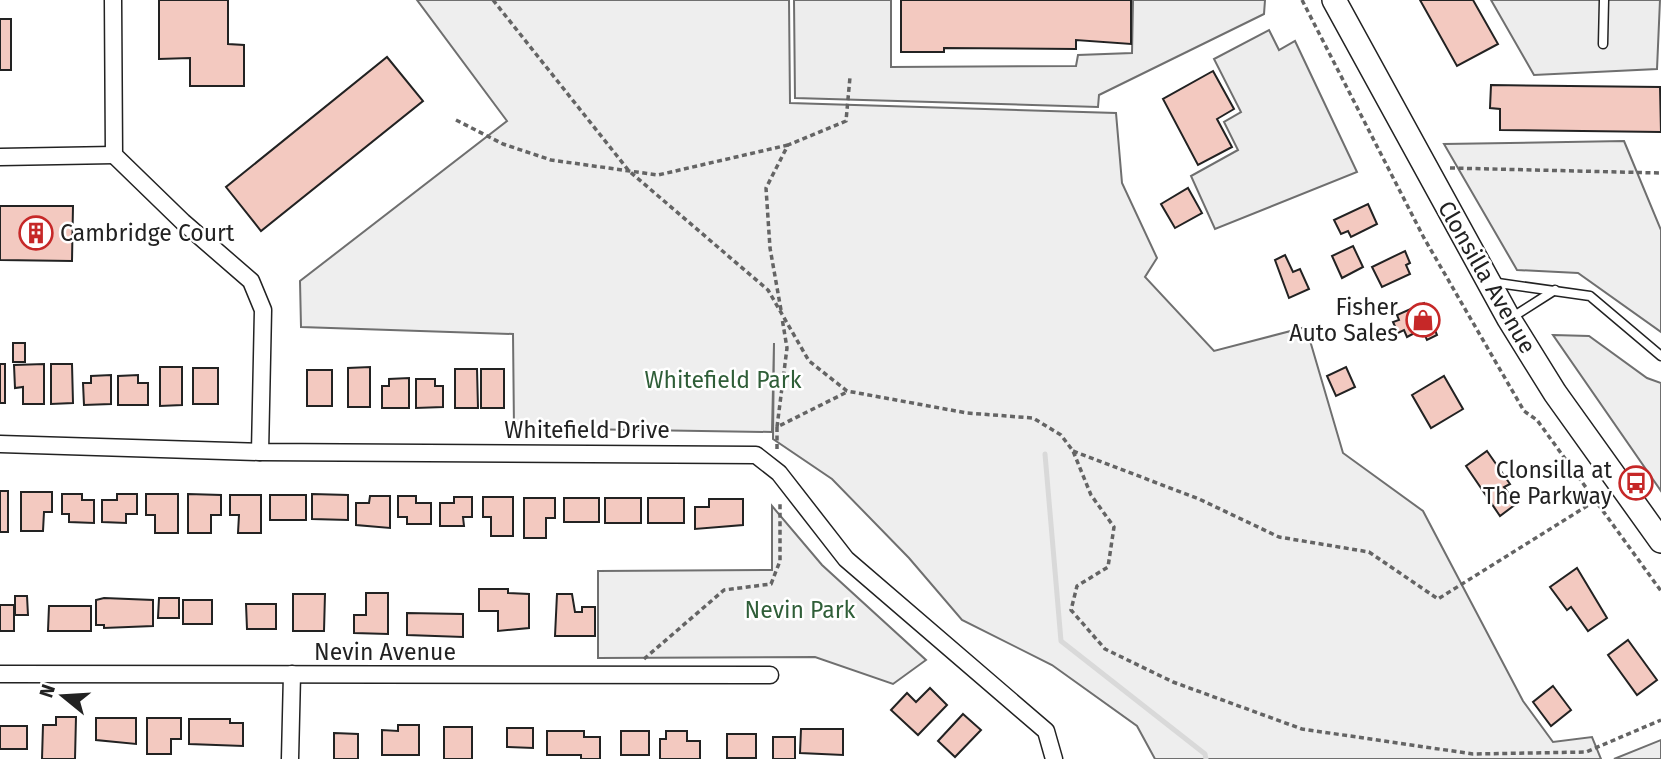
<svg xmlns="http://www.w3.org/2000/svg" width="1661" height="759" font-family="'Fira Sans',sans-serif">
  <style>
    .green { fill: #eee; stroke: #6f6f6f; stroke-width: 2 }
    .parking { fill: #ededed; stroke: #6f6f6f; stroke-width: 2 }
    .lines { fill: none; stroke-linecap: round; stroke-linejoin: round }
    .stream { stroke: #d9d9d9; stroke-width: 5 }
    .building { fill: #f3c9c0; stroke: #222; stroke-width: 2 }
    .service-casing { stroke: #222; stroke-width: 11 }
    .minor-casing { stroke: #222; stroke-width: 19 }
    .secondary-casing { stroke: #222; stroke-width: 26 }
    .path { stroke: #646464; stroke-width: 3.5; stroke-dasharray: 5 3.5; stroke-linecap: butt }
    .service { stroke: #fff; stroke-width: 8 }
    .minor { stroke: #fff; stroke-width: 16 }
    .secondary { stroke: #fff; stroke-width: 23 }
    .labels { text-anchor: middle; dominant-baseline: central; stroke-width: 5; stroke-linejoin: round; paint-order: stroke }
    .poi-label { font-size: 23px; fill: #222; stroke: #fff; text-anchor: end }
    .street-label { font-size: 23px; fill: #222; stroke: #fff }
    .park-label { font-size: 23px; fill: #2f5e38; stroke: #fff }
  </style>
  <rect width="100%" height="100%" fill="#fff"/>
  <!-- green -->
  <g class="green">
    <polygon points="417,0 789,0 790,103 1116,113 1122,183 1157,258 1145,277 1214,351 1306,327 1343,453 1423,511 1523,701 1553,742 1592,737 1601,759 1155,759 1137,726 1052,665 962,620 909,558 832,479 773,439 774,343 772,432 514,428 513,334 301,327 300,281 507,121"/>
    <polygon points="1624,141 1661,230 1661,332 1578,273 1517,270 1444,144"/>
    <polygon points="1553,335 1589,336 1647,378 1661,383 1661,491"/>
    <polygon points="772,506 822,565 926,660 893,684 815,657 598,658 598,571 772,570"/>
    <polygon points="1661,740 1661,759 1614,759"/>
  </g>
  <!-- parking -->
  <g class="parking">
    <polygon points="794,0 891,0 891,67 1076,66 1078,55 1132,53 1133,0 1265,0 1264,14 1099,95 1098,107 795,98"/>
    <polygon points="1491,0 1660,0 1657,69 1534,75"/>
    <polygon points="1269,30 1279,50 1295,41 1357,172 1215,229 1191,176 1238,150 1224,122 1241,112 1214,59"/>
  </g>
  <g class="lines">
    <!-- stream -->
    <polyline class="stream" points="1045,454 1061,641 1205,754 1206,759"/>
  </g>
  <!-- building -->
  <g class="building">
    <polygon points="159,0 228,0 228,44 244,45 244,86 190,86 190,58 159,59"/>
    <polygon points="901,0 1131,0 1131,44 1076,40 1076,49 944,48 944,52 901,52"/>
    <polygon points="1420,0 1473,0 1498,44 1457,66"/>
    <rect x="0" y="19" width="11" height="51"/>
    <polygon points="387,57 423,101 261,231 226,187"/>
    <polygon points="1213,71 1234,109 1217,119 1232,147 1198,165 1163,99"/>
    <polygon points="1491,85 1660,87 1661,132 1500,130 1500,109 1490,108"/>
    <polygon points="1188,188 1202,213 1175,228 1161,204"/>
    <polygon points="1368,204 1377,224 1351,237 1348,231 1341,234 1334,220"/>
    <polygon points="0,206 73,206 72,261 0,260"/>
    <polygon points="1353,246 1363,267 1342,278 1332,256"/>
    <polygon points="1405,251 1410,263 1406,265 1410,274 1382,287 1372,267"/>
    <polygon points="1285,255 1293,272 1300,269 1309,289 1289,298 1275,260"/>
    <polygon points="1424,303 1437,335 1427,340 1422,329 1407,337 1404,330 1398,333 1393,322 1399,320 1397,315"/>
    <rect x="13" y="343" width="12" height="19"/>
    <rect x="0" y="364" width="5" height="39"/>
    <polygon points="44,364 44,404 23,404 23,387 15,388 14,365"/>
    <polygon points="51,364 72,364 73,403 51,404"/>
    <polygon points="160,367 182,367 182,405 160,406"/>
    <polygon points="370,367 370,407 348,407 348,368"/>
    <polygon points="1346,367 1355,387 1336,396 1327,376"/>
    <rect x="193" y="368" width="25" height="36"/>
    <polygon points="455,369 477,369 478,408 455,408"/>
    <rect x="481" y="369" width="23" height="39"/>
    <rect x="307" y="370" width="25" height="36"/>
    <polygon points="111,375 111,404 84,405 83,383 91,383 91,376"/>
    <polygon points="138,375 138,383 148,383 148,405 118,405 118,376"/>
    <polygon points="1444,376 1463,409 1431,428 1412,395"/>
    <polygon points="409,378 409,408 382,408 382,386 389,386 389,379"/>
    <polygon points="416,379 435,379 435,386 443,386 443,407 416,408"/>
    <polygon points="1487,451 1510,484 1504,487 1516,504 1500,516 1466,466"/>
    <rect x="0" y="491" width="8" height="41"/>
    <polygon points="21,492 52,492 52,512 44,512 43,531 21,531"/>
    <polygon points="62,494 82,494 82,500 94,500 94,523 69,522 69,514 62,514"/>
    <polygon points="117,494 137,494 137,514 126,514 126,523 102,522 102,500 117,500"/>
    <polygon points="146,494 178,494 178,533 155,533 155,515 146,515"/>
    <polygon points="188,494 221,495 221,515 211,515 211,533 188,533"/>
    <polygon points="312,494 348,495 348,520 312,519"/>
    <polygon points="230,495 261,495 261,533 238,533 239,515 230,515"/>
    <rect x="270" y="495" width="36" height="25"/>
    <polygon points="370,496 390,496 390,528 356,525 356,503 369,503"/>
    <polygon points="398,496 416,496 416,503 431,503 431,524 407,524 407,517 398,517"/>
    <polygon points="454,497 472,497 472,517 463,517 464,526 440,526 440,503 454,503"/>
    <polygon points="483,497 513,497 513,536 491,536 491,517 483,517"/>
    <polygon points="524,498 555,498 555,518 546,518 546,538 524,538"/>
    <rect x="564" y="498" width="35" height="24"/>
    <rect x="605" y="498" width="36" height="25"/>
    <rect x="648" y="498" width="36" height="25"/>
    <polygon points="709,499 743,499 743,525 695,529 695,507 709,507"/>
    <polygon points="1577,568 1607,618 1588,631 1571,607 1567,610 1550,587"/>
    <polygon points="479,589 508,589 508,593 529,594 529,628 498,631 498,611 479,611"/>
    <polygon points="366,593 388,593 388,634 354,633 354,615 366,615"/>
    <polygon points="293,594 325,594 324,631 293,631"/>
    <polygon points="557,594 572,594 575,612 582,612 582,607 595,607 595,636 555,636"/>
    <polygon points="15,596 27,596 28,615 15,615"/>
    <polygon points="104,598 153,600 153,626 104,628 104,625 96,625 96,600"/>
    <polygon points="159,598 179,598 179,618 158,618"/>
    <rect x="183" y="600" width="29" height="24"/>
    <polygon points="246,604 276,604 276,629 247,629"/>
    <rect x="0" y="605" width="14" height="26"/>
    <polygon points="49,606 91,606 91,631 48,631"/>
    <polygon points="407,613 463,614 463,637 407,635"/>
    <polygon points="1628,640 1657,680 1637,695 1608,655"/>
    <polygon points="1553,686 1571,710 1551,726 1533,702"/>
    <polygon points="930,688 947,705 918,735 891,710 907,693 916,702"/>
    <polygon points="963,714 981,730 955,757 938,741"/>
    <polygon points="56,717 76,717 75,759 42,759 43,725 56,725"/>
    <polygon points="96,718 136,718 136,744 96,740"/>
    <polygon points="147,718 181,718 181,739 171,739 171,754 147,754"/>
    <polygon points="189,719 230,719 230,723 243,723 243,746 189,744"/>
    <polygon points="398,725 419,725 419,755 382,755 382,730 398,731"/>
    <rect x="0" y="726" width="27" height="23"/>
    <rect x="444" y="727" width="28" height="32"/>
    <polygon points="507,728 533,728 533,748 507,747"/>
    <polygon points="801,729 843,729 843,755 800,753"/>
    <polygon points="547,731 584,731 584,737 600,737 600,759 581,759 581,755 547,755"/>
    <rect x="621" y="731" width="28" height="24"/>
    <polygon points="666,731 687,731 687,741 700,741 700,759 660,759 660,739 666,739"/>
    <polygon points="334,733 358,734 358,759 334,759"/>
    <rect x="727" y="734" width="29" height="24"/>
    <rect x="773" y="737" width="22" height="22"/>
  </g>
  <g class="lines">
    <defs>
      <g id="service">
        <polyline points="1603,44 1604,0"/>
        <polyline points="1491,282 1590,296 1661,356"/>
        <polyline points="1511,318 1555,290"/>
      </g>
      <g id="minor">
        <polyline points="113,0 114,155 183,222 251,281 263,310 260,452"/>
        <polyline points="0,157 114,155"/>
        <polyline points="0,444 260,452 756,455 779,473 846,559 1046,731 1054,759"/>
        <polyline points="0,674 770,675"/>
        <polyline points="290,759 292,674"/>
      </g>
      <polyline id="secondary" points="1334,0 1509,319 1555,393 1661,541"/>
    </defs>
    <!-- service casing -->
    <use href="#service" class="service-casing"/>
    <!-- minor casing -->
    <use href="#minor" class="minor-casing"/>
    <!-- secondary casing -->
    <use href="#secondary" class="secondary-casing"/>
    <!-- path -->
    <g class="path">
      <polyline points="493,0 629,171 768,290 809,361 847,391 967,413 1033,418 1061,435 1073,451 1091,495 1114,527 1108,567 1077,586 1071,610 1105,649 1173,682 1302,729 1473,754 1586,752 1661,720"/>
      <polyline points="1302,0 1424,238 1524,411 1537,420 1661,591"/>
      <polyline points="456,120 503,144 551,160 658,175 788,145"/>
      <polyline points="1450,168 1661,173"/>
      <polyline points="781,310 770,248 766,188 788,145 846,121 850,77"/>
      <polyline points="777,427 787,348 782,318"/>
      <polyline points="777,449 777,427 847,392"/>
      <polyline points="1073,451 1199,499 1279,537 1369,552 1438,599 1595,501"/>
      <polyline points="644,659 724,590 771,584 780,561 780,502"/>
    </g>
    <!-- service -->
    <use href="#service" class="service"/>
    <!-- minor -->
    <use href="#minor" class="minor"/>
    <!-- secondary -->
    <use href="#secondary" class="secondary"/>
  </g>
  <!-- icons -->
  <defs>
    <symbol id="building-ring" viewBox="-11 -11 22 22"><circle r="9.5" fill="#fff" stroke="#c62828" stroke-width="1.5"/><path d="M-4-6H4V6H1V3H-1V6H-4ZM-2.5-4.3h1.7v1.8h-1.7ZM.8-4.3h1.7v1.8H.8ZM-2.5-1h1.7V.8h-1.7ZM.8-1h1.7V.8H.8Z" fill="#c62828"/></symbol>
    <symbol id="shop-ring" viewBox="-11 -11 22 22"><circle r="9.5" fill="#fff" stroke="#c62828" stroke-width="1.5"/><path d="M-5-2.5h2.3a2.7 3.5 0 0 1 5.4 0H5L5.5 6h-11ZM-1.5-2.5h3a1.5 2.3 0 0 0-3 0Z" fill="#c62828"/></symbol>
    <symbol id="bus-ring" viewBox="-11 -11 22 22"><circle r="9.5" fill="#fff" stroke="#c62828" stroke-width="1.5"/><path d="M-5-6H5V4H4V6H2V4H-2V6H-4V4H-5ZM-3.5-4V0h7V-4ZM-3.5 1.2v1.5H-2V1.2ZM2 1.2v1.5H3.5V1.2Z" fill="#c62828"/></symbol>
  </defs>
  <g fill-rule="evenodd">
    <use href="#building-ring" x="17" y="214" width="38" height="38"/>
    <use href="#shop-ring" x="1404" y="301" width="38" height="38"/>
    <use href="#bus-ring" x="1617" y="464" width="38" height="38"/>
  </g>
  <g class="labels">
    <!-- poi labels -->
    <g class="poi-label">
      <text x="60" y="233" text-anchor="start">Cambridge Court</text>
      <text x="1398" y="307">Fisher<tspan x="1398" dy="26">Auto Sales</tspan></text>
      <text x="1612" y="470">Clonsilla at<tspan x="1612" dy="26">The Parkway</tspan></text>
    </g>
    <!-- street labels -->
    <g class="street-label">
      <text transform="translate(1487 277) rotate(60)">Clonsilla Avenue</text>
      <text x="587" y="430">Whitefield Drive</text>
      <text x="385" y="652">Nevin Avenue</text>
    </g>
    <!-- park labels -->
    <g class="park-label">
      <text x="723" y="380">Whitefield Park</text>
      <text x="800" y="610">Nevin Park</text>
    </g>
  </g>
  <!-- north arrow -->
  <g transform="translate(63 696) rotate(288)" stroke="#ffffff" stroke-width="5" paint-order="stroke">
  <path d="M0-5L12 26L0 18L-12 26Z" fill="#222222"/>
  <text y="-10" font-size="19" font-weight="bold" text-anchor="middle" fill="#222222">N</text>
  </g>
</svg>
